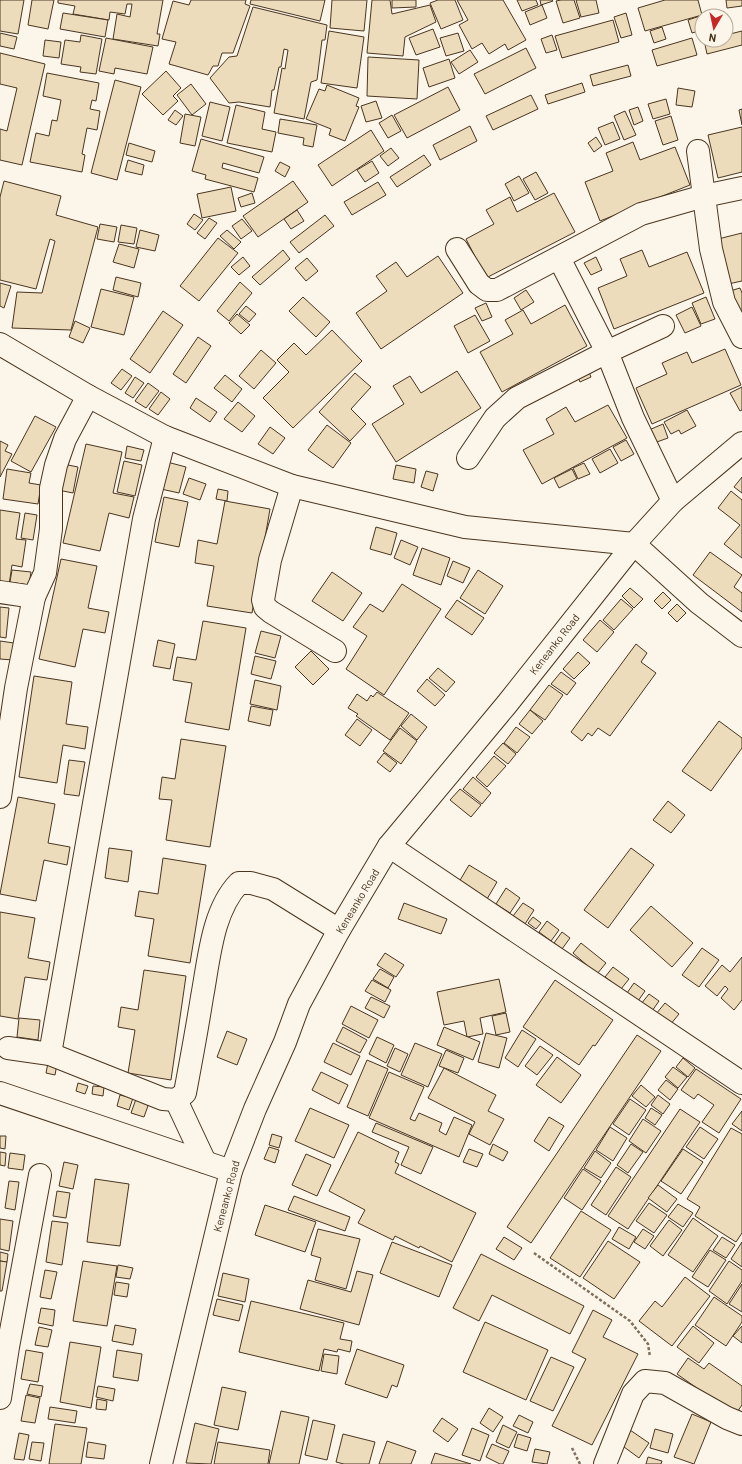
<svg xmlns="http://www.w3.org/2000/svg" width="742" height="1464" font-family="Barlow,sans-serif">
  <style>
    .building { fill: #ecdcbc; stroke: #4a3520 }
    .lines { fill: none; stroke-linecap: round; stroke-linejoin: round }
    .minor-casing { stroke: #4a3520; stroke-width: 24 }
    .path { stroke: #7f6f5c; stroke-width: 2.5; stroke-dasharray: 3 2; stroke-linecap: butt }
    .minor { stroke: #fbf6e9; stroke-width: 22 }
    .labels { text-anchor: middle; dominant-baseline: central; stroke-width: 3; stroke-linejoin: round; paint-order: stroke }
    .street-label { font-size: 11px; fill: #4a3520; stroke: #fbf6e9 }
  </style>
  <rect width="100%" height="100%" fill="#fbf6e9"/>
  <!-- building -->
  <g class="building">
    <polygon points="0,0 24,0 18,34 0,31"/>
    <polygon points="32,0 54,0 48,29 28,25"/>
    <polygon points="58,0 163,0 157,34 160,34 158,46 113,39 117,14 130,17 132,4 127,4 125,14 110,12 109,20 73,14 75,6 58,3"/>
    <polygon points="191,0 246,0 245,4 250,6 233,53 222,53 218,66 213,66 208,75 169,64 176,42 162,39 173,1 189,5"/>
    <polygon points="251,0 325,0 320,21 250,4"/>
    <polygon points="332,0 367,0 364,31 330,28"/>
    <polygon points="372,0 390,0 392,14 430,5 436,22 405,37 403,56 367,53"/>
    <polygon points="392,0 416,0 416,7 392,8"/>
    <polygon points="438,0 455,0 463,20 441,29 430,3"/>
    <polygon points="457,0 503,0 526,40 508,50 505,44 489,54 482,43 472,49 459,25 468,20"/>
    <polygon points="517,0 536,0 538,5 522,11"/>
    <polygon points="540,0 552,0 553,1 541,5"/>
    <polygon points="561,0 574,0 580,18 563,23 556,1"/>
    <polygon points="576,0 596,0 599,13 581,17"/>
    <polygon points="665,0 698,0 702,15 645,31 638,8"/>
    <polygon points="726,0 742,0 742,6 727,8"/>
    <polygon points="542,5 547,18 530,25 525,12"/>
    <polygon points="253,7 327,25 325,40 322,40 317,80 311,82 304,119 274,113 282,68 285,69 288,50 284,49 281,67 279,67 274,90 272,90 270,107 239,102 229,103 210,78 229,57 237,56"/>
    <polygon points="63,13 108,20 105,37 60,29"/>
    <polygon points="626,13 632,35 621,38 614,17"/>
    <polygon points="703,15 702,16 702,30 692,33 688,20"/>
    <polygon points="613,20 619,42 562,58 555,36"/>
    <polygon points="662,27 666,39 654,43 650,31"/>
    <polygon points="433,29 440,47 416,55 409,38"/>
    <polygon points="329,31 364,37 357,88 321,83"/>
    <polygon points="742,31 742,45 707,54 704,40 726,40 726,35"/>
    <polygon points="0,33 17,37 14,49 0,46"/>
    <polygon points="458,33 464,51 446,56 440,38"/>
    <polygon points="81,35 102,39 96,74 80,72 81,67 61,64 65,40 80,42"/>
    <polygon points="552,35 557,50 546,53 541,39"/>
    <polygon points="106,38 153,47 147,74 115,68 114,74 99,71"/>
    <polygon points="692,38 697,55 657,66 652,50"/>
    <polygon points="45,40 61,42 59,58 43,56"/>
    <polygon points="526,48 536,68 485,94 474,74"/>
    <polygon points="470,50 478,62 459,74 451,62"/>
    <polygon points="0,53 45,64 22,165 0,160 0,129 7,131 17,88 0,84"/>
    <polygon points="368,57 419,60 417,99 367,96"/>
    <polygon points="449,59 455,78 429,87 423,68"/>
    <polygon points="628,65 631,76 593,86 590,75"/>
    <polygon points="166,71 181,88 173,96 178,101 163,115 142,94"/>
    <polygon points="47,73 99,83 96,101 92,100 90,109 100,111 97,130 87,128 82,154 85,155 82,172 30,162 36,133 49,136 52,120 57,121 61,100 43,96"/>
    <polygon points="115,80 141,87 117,180 91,173"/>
    <polygon points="582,83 585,92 548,104 545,95"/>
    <polygon points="191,84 206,104 192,115 177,95"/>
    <polygon points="327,85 359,98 356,106 359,107 345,141 329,135 331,129 306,119 319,89 325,91"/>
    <polygon points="448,87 460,110 407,138 394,115"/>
    <polygon points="678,88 695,91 692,107 676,105"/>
    <polygon points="531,95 538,109 493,130 486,116"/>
    <polygon points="666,99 670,114 653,119 648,104"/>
    <polygon points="376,101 382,118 366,122 361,106"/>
    <polygon points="210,102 230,107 222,141 202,136"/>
    <polygon points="236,105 265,112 262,129 276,132 272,152 227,143"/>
    <polygon points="638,107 643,121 634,125 629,110"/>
    <polygon points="742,109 742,125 739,110"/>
    <polygon points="175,110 183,116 176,125 168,120"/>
    <polygon points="625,111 636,135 624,140 614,116"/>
    <polygon points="185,114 201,117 195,146 180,143"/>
    <polygon points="392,115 401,131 388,138 379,123"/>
    <polygon points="671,116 678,140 663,145 655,121"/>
    <polygon points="280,119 317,125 313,147 303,145 304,138 278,133"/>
    <polygon points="613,122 620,139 605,145 598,128"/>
    <polygon points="470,126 477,141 440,160 433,145"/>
    <polygon points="742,127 742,172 718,178 708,135"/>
    <polygon points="371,130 384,151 332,186 318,165"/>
    <polygon points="596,137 602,146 594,152 588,143"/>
    <polygon points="201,139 264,157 259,173 223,163 222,168 258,178 254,192 205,179 206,175 192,171"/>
    <polygon points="633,142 640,160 675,147 690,185 600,221 585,182 613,171 606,153"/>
    <polygon points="129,143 155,151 152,162 126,155"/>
    <polygon points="391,148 399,158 388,166 380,156"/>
    <polygon points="424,155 431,165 397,187 390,177"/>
    <polygon points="128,160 144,165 142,175 125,171"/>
    <polygon points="372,161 379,173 365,182 357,170"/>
    <polygon points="280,162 290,167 285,177 275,171"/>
    <polygon points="536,172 548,193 535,200 523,179"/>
    <polygon points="519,176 529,193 514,201 505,184"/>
    <polygon points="4,181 61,196 56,215 98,227 71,330 12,328 17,292 42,293 55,241 50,239 36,289 0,280 0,197"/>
    <polygon points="293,181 308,202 258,237 243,216"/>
    <polygon points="378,182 386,195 352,215 344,202"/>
    <polygon points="231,187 236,211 202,218 197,194"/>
    <polygon points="252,193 255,203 241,207 238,198"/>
    <polygon points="554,193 575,232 486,278 466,239 494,224 486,210 510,197 517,212"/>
    <polygon points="297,210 304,221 291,229 284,219"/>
    <polygon points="194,214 203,220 195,230 187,224"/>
    <polygon points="325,215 334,226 299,253 290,242"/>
    <polygon points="209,218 217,223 205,239 197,233"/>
    <polygon points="242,219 252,231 241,239 232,226"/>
    <polygon points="100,224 117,227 114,242 97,239"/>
    <polygon points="121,225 137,228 134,244 118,242"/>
    <polygon points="140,230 159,235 155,251 136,247"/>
    <polygon points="227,230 241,242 234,249 220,236"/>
    <polygon points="742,233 742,281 728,284 718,239"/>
    <polygon points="218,238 238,253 199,301 180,286"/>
    <polygon points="119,244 139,249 134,268 113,262"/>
    <polygon points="283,250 290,259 260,285 252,277"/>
    <polygon points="642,250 649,267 687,252 704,293 614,329 598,288 627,276 620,259"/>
    <polygon points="438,256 463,293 381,349 356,313 387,291 376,276 396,262 407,277"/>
    <polygon points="243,257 250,266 239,275 231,267"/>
    <polygon points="596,257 602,270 591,275 584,263"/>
    <polygon points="307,258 318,271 306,281 295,268"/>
    <polygon points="116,277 141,283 138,297 113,290"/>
    <polygon points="240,282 252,293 229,321 217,311"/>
    <polygon points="0,283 11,286 4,308 0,306"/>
    <polygon points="740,288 742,293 742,322 730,291"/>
    <polygon points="101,289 134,297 124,335 91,327"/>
    <polygon points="526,290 534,302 521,310 514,298"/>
    <polygon points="303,297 330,322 316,337 289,311"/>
    <polygon points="706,297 715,319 701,324 692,303"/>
    <polygon points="486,303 492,317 482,321 475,308"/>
    <polygon points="565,305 587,346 502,392 480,352 513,334 505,320 523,310 531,324"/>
    <polygon points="246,306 256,314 249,322 239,314"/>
    <polygon points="692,307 701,326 685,333 676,315"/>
    <polygon points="163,311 183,325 150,373 130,359"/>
    <polygon points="237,314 250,325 241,334 229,323"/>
    <polygon points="475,315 490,341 468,353 454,326"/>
    <polygon points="75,321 90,328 83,343 69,337"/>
    <polygon points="332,330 362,361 293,428 263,398 289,372 277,360 294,343 306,355"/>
    <polygon points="198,337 211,346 186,383 173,374"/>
    <polygon points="725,349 741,385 652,424 636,388 667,374 662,363 687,352 692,363"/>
    <polygon points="261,350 276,363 254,389 239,376"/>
    <polygon points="586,365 591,377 580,382 575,371"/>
    <polygon points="122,369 132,376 121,390 111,383"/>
    <polygon points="457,371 481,408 396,462 372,424 404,404 393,386 410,376 421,393"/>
    <polygon points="355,373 371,387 351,409 366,424 350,441 319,412"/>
    <polygon points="225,375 242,389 232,402 214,388"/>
    <polygon points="135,377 144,383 133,398 125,393"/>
    <polygon points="148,383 159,391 146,408 135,401"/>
    <polygon points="742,387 742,410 740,411 730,393"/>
    <polygon points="161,392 170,399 158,415 149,409"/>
    <polygon points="196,398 217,412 210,422 190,408"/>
    <polygon points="238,402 255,416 242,432 224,419"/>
    <polygon points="608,405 627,438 542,484 523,450 554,434 546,419 566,407 575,422"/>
    <polygon points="687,410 696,426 681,434 679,430 671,434 664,422"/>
    <polygon points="35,416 56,427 31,472 11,461"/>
    <polygon points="663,424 668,438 654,443 649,430"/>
    <polygon points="327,425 351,443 333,468 308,450"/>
    <polygon points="270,427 285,438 273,454 258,444"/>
    <polygon points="626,440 634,454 621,461 613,447"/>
    <polygon points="0,441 8,445 5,451 12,454 0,477"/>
    <polygon points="86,444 122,452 113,493 134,497 129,518 109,513 100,551 63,543"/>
    <polygon points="127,446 144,450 141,461 125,458"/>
    <polygon points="610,449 618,463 600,473 592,459"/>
    <polygon points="124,461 142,465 135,496 117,492"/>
    <polygon points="167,462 186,467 179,493 161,489"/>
    <polygon points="584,463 590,474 578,479 573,468"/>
    <polygon points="63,464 78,467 73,493 58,490"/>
    <polygon points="396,465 416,469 414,483 393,479"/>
    <polygon points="7,469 31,473 29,483 41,485 38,504 3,499"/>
    <polygon points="572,469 577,479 559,488 554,478"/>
    <polygon points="426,471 438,474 433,491 421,487"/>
    <polygon points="742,477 742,493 734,487"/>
    <polygon points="189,478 206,484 200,500 183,494"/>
    <polygon points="218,489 228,491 227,501 216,499"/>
    <polygon points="731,491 742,500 742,558 724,544 740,525 718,508"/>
    <polygon points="164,497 188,502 179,547 155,542"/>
    <polygon points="225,501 270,509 252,613 207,606 214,566 195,563 198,540 217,544"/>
    <polygon points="0,510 20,513 16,539 26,540 22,567 12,565 9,585 0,584"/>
    <polygon points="25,513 37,515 33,540 21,538"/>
    <polygon points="376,527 397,533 391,555 370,549"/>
    <polygon points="401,540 418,547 410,565 394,558"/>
    <polygon points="422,548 450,558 441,585 413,575"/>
    <polygon points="710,552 742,575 734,587 742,593 742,612 693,575"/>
    <polygon points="61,559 97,566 88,608 109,612 105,633 83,629 75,667 39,659"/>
    <polygon points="453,561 470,568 463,583 447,576"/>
    <polygon points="12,570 31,572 29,585 10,582"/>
    <polygon points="478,570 503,586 485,614 460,598"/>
    <polygon points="332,572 362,593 343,621 312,601"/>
    <polygon points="402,584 441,609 384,695 346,669 367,636 353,627 370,604 383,612"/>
    <polygon points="630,588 643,599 634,608 622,596"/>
    <polygon points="663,592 671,600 662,609 654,601"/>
    <polygon points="621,599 633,609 614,630 603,620"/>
    <polygon points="457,600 484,618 472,635 445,617"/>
    <polygon points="677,604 686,613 677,622 668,613"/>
    <polygon points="0,607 9,608 6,638 0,637"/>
    <polygon points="600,620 614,632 597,652 583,640"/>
    <polygon points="203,621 246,628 229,730 185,722 192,683 173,680 177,657 196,660"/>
    <polygon points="261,631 281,636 275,658 255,653"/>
    <polygon points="158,640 175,644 170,669 153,666"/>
    <polygon points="0,641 14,643 13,660 0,659"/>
    <polygon points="636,644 647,653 641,662 656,673 610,736 598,728 592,736 588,733 582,741 571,732"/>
    <polygon points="311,651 329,669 313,685 295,667"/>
    <polygon points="578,652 590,663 574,679 563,669"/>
    <polygon points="255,656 276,661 271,679 251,674"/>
    <polygon points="438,668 455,682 446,692 429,678"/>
    <polygon points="561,672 576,683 567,695 551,684"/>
    <polygon points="34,676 72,682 66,724 88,727 85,749 63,745 57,783 19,777"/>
    <polygon points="427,679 445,695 435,706 417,691"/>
    <polygon points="255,680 281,686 277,710 250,704"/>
    <polygon points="549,685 563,695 545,720 530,710"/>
    <polygon points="377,692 409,713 390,740 356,716 358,714 348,708 357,694 367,701 371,695 373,697"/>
    <polygon points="251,706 273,710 270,726 248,721"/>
    <polygon points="530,710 543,721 532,734 519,724"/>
    <polygon points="411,714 427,727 417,740 401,726"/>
    <polygon points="357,719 372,730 360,746 345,735"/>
    <polygon points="719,721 742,738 742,748 711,791 682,771"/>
    <polygon points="516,727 530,737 517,753 504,743"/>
    <polygon points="400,728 417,741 401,764 383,751"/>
    <polygon points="181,739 226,746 210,847 166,840 172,800 159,799 162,777 175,779"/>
    <polygon points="503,743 516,754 508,764 494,753"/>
    <polygon points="384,753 397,763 390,772 377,762"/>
    <polygon points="494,756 506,766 487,787 476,777"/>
    <polygon points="69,760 85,762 79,796 64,794"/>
    <polygon points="473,777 491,793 482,804 463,789"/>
    <polygon points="460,789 481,805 471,817 450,800"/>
    <polygon points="18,797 55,804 48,843 70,847 67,865 44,860 36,901 0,894"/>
    <polygon points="668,801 685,815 671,833 653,820"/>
    <polygon points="109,848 132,851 128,882 105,878"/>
    <polygon points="631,848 654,865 608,928 584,910"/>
    <polygon points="163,858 206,865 190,963 148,956 154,919 135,916 139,891 158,894"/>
    <polygon points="469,865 497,882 487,899 459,882"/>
    <polygon points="506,888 520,898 510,913 496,904"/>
    <polygon points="404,903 447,919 441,934 398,919"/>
    <polygon points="523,903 534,910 525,924 513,916"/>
    <polygon points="651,906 693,943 672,967 630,930"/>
    <polygon points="0,912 35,918 28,958 50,962 47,980 25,977 18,1019 0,1016"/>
    <polygon points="533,917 541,923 536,929 528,923"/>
    <polygon points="547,921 559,930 551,941 539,932"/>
    <polygon points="562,932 570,938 562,949 554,943"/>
    <polygon points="581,943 606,963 597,974 573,953"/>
    <polygon points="702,948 719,960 699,987 682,975"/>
    <polygon points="385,953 404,965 396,977 377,965"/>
    <polygon points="742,957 742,1000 734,1010 721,998 728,989 725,986 717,996 705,986 722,965 730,972"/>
    <polygon points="613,967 629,979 621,989 605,977"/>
    <polygon points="380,969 394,977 388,988 373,979"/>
    <polygon points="144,970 186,976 171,1080 128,1073 135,1030 118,1027 121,1007 138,1010"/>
    <polygon points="499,979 506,1012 480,1018 483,1034 467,1037 464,1021 444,1025 437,992"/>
    <polygon points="372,980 391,990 385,1002 365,991"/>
    <polygon points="555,980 613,1020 595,1046 593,1045 579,1065 523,1027"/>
    <polygon points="634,983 645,991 638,1001 627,993"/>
    <polygon points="649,994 659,1001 652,1011 641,1004"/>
    <polygon points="371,997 390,1006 384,1018 365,1008"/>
    <polygon points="665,1003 679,1014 670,1025 656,1014"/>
    <polygon points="351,1006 378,1020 369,1038 342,1024"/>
    <polygon points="506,1013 510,1032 496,1035 492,1016"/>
    <polygon points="19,1018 40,1020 38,1040 17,1037"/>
    <polygon points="343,1027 367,1040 360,1053 336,1041"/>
    <polygon points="444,1027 480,1042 473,1060 437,1045"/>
    <polygon points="522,1030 536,1039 518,1067 505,1058"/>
    <polygon points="227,1031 247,1039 237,1065 217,1057"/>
    <polygon points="486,1033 507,1038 499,1068 478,1062"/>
    <polygon points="637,1035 661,1051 531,1243 507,1227"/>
    <polygon points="377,1037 394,1045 386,1063 369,1054"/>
    <polygon points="333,1043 360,1056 351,1075 324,1062"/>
    <polygon points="415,1043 442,1054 428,1087 401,1075"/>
    <polygon points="540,1046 553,1055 537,1075 525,1066"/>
    <polygon points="395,1048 408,1054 400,1072 387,1066"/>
    <polygon points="446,1050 464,1058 458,1073 439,1066"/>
    <polygon points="557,1057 581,1075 561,1103 536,1085"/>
    <polygon points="683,1058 695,1068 688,1077 676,1067"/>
    <polygon points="367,1060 388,1069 368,1116 347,1107"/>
    <polygon points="48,1063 57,1064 55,1075 46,1073"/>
    <polygon points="673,1067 687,1077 678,1088 665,1077"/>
    <polygon points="444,1068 496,1095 488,1111 504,1119 490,1145 469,1134 475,1122 428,1098"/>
    <polygon points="696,1069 741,1099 719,1133 702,1122 714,1105 698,1094 694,1099 681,1090"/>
    <polygon points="321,1072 348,1085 339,1104 312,1090"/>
    <polygon points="389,1072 424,1087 410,1119 415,1121 419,1113 442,1123 439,1131 446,1135 454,1117 472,1125 459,1157 369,1118"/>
    <polygon points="666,1080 678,1089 670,1100 658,1090"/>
    <polygon points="78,1083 88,1086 85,1094 76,1091"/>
    <polygon points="641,1085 655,1097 646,1107 632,1096"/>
    <polygon points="93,1086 104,1087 103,1096 92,1094"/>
    <polygon points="120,1095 133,1098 129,1110 117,1106"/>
    <polygon points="658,1095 670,1104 663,1114 651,1105"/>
    <polygon points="136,1099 149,1103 144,1117 131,1113"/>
    <polygon points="630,1099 646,1110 629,1135 613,1124"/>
    <polygon points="310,1108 349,1125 334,1158 295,1141"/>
    <polygon points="651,1108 662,1115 655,1125 645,1118"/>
    <polygon points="680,1109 700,1122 628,1229 608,1216"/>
    <polygon points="742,1111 742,1131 732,1124"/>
    <polygon points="549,1117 564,1126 549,1151 534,1141"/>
    <polygon points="643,1119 661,1131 646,1153 629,1141"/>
    <polygon points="376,1123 433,1147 421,1174 401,1165 409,1147 372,1132"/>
    <polygon points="610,1127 627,1138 613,1161 596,1150"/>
    <polygon points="700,1127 718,1139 704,1159 686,1147"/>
    <polygon points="731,1128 742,1134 742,1233 736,1242 695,1216 700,1207 687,1199"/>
    <polygon points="358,1132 399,1152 395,1162 399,1164 395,1173 476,1213 452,1262 420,1246 419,1248 395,1236 393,1240 358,1223 365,1210 329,1191"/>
    <polygon points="272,1134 282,1137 279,1148 269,1145"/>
    <polygon points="0,1136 6,1136 5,1149 0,1148"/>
    <polygon points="493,1144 508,1152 503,1161 489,1154"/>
    <polygon points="631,1144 643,1152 628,1173 617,1165"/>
    <polygon points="269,1147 279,1150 275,1163 264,1159"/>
    <polygon points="469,1149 483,1154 477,1167 463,1162"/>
    <polygon points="683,1149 703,1162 681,1194 661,1181"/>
    <polygon points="595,1151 611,1163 601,1178 584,1168"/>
    <polygon points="0,1152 6,1153 5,1166 0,1165"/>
    <polygon points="10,1153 25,1155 23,1170 8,1168"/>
    <polygon points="306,1154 331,1165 317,1196 292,1185"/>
    <polygon points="64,1162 78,1165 73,1189 59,1186"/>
    <polygon points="616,1167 631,1177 606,1215 591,1205"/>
    <polygon points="583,1169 601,1181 582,1210 564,1198"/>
    <polygon points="95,1179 129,1184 120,1246 87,1242"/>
    <polygon points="9,1181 19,1182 15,1210 5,1208"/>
    <polygon points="658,1185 677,1199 667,1212 648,1198"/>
    <polygon points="57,1191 70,1193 66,1218 53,1216"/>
    <polygon points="294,1196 350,1217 345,1231 288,1210"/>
    <polygon points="649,1203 667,1215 654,1233 636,1221"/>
    <polygon points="678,1204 693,1213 683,1227 668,1217"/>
    <polygon points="265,1205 316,1222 305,1252 255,1235"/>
    <polygon points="581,1211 611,1230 580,1277 550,1258"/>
    <polygon points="693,1218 718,1236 693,1272 668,1255"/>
    <polygon points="0,1219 13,1221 9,1251 0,1249"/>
    <polygon points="669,1220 682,1230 663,1256 650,1246"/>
    <polygon points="52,1221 68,1223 62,1265 46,1262"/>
    <polygon points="619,1227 636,1237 629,1249 612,1239"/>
    <polygon points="318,1229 360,1239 346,1289 315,1280 321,1258 311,1255"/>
    <polygon points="643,1229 654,1236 645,1249 634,1242"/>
    <polygon points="504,1237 522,1248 514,1260 496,1249"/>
    <polygon points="722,1237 735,1245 726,1258 713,1250"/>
    <polygon points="608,1241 640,1262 614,1299 583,1278"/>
    <polygon points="392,1242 452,1265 439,1297 380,1273"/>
    <polygon points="742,1242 742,1267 731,1259"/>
    <polygon points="710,1250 726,1260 708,1287 692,1277"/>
    <polygon points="0,1252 8,1254 7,1262 0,1261"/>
    <polygon points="481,1254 584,1306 570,1334 492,1295 479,1321 453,1308"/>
    <polygon points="0,1261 7,1262 2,1291 0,1291"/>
    <polygon points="83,1261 117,1266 107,1326 73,1321"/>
    <polygon points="729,1261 742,1270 742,1281 727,1304 709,1291"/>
    <polygon points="118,1265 133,1268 130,1279 116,1277"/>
    <polygon points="45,1270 57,1272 51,1299 40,1297"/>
    <polygon points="357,1271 373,1275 359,1325 300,1309 308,1280 351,1292"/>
    <polygon points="223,1273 249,1279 245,1302 218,1296"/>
    <polygon points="685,1277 710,1296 672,1346 639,1321 655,1301 662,1307"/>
    <polygon points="116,1282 129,1284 127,1297 114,1295"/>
    <polygon points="742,1284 742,1312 729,1304"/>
    <polygon points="714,1297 742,1316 742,1322 726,1346 695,1325"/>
    <polygon points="217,1299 243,1305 239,1321 213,1315"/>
    <polygon points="251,1301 344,1323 340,1339 352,1341 350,1352 338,1349 337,1352 324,1349 319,1371 239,1352"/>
    <polygon points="41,1308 55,1310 53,1326 38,1323"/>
    <polygon points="593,1310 612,1320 603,1337 638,1354 592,1445 552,1426 586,1359 572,1352"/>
    <polygon points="485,1322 548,1350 526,1400 463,1372"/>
    <polygon points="115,1325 136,1329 133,1345 112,1341"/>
    <polygon points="693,1326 714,1343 699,1363 677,1347"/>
    <polygon points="742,1326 742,1343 733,1336"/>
    <polygon points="39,1327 52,1330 48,1347 35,1345"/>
    <polygon points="70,1342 101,1347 91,1408 60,1402"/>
    <polygon points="357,1349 404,1365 397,1387 392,1385 387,1398 345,1384"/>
    <polygon points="26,1350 43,1353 38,1382 21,1379"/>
    <polygon points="117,1350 142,1354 138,1381 113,1377"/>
    <polygon points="324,1354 339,1356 337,1374 321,1371"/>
    <polygon points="551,1357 574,1367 553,1411 530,1401"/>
    <polygon points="688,1358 704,1369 709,1363 742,1386 742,1405 735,1415 677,1374"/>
    <polygon points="30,1384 43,1386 41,1397 27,1394"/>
    <polygon points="98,1386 115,1389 113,1401 96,1397"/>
    <polygon points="222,1387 246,1392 238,1430 214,1425"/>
    <polygon points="26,1395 40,1398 35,1423 21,1421"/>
    <polygon points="97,1399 107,1401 106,1410 96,1409"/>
    <polygon points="50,1407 77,1411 75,1423 48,1419"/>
    <polygon points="489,1408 503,1417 493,1432 480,1423"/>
    <polygon points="281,1411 309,1417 299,1464 269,1464"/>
    <polygon points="692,1414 711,1422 694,1464 674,1457"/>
    <polygon points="519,1415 533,1422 528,1433 513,1426"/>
    <polygon points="442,1418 458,1429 448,1442 433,1431"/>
    <polygon points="313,1420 335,1425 327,1460 305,1455"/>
    <polygon points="195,1423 219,1429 211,1464 186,1463"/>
    <polygon points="55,1424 87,1428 81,1464 49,1464"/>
    <polygon points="503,1425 517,1432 509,1448 496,1442"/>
    <polygon points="472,1428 489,1435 480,1461 462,1455"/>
    <polygon points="655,1429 673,1434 668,1453 650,1448"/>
    <polygon points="630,1430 649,1443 639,1458 620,1444"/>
    <polygon points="19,1433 29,1435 24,1460 14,1459"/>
    <polygon points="343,1434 375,1442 369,1464 344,1464 336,1462"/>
    <polygon points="518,1434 531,1438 527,1451 514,1447"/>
    <polygon points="387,1441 416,1451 411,1464 379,1464"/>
    <polygon points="32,1442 44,1443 41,1461 29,1459"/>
    <polygon points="88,1442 106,1445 104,1459 86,1457"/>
    <polygon points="218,1442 270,1450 268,1464 214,1464"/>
    <polygon points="492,1444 509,1451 503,1464 500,1464 486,1457"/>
    <polygon points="535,1449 550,1452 547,1464 532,1462"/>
    <polygon points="435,1453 471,1464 431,1464"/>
    <polygon points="648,1457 662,1461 661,1464 646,1464"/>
  </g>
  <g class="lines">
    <defs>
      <g id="minor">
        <polyline points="698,151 711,249 724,302 742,337"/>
        <polyline points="457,249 479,284 487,290 497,290 641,214 704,196 742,188"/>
        <polyline points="559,258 607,352 633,418 673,501"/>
        <polyline points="0,344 88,396 165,437 292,486 465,527 634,544 699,603 742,636"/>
        <polyline points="468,458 495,418 517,398 607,352 663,326"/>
        <polyline points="292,486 270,560 263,600 265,607 271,612 335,651"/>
        <polyline points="0,592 34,597"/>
        <polyline points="0,797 16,688 34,597 45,573 51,529 51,488 56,465 65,439 88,396"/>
        <polyline points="389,846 742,1083"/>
        <path d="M8,1048L50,1054L163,1099L176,1100L185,1093C191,1061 197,1029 202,997C209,960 212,911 239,883H251L273,889L339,930"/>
        <polyline points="50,1054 144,519 165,437"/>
        <polyline points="0,1093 231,1171"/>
        <polyline points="176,1100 205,1162"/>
        <polyline points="0,1398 8,1347 40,1175"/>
        <polyline points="161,1464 231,1171 255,1109 285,1042 299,1004 339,930 389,846 507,704 634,544 673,501 742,443"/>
        <polyline points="605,1464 633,1394 645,1381 665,1383 727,1418 742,1424"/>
      </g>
    </defs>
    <!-- minor casing -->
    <use href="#minor" class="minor-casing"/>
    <!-- path -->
    <g class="path">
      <polyline points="534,1253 630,1321 648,1344 650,1357"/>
      <polyline points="572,1448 580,1464"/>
    </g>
    <!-- minor -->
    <use href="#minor" class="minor"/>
  </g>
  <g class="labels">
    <!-- street labels -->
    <g class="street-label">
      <text transform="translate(554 644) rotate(-52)">Keneanko Road</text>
      <text transform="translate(357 901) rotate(-59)">Keneanko Road</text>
      <text transform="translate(226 1196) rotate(-75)">Keneanko Road</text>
    </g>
  </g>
  <!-- north arrow -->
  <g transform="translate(714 28) rotate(189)"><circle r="19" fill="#fbf6e9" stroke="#b4a999"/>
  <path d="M0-3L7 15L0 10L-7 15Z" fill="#c62828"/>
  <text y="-6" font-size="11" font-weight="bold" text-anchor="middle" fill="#4a3520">N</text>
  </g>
</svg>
